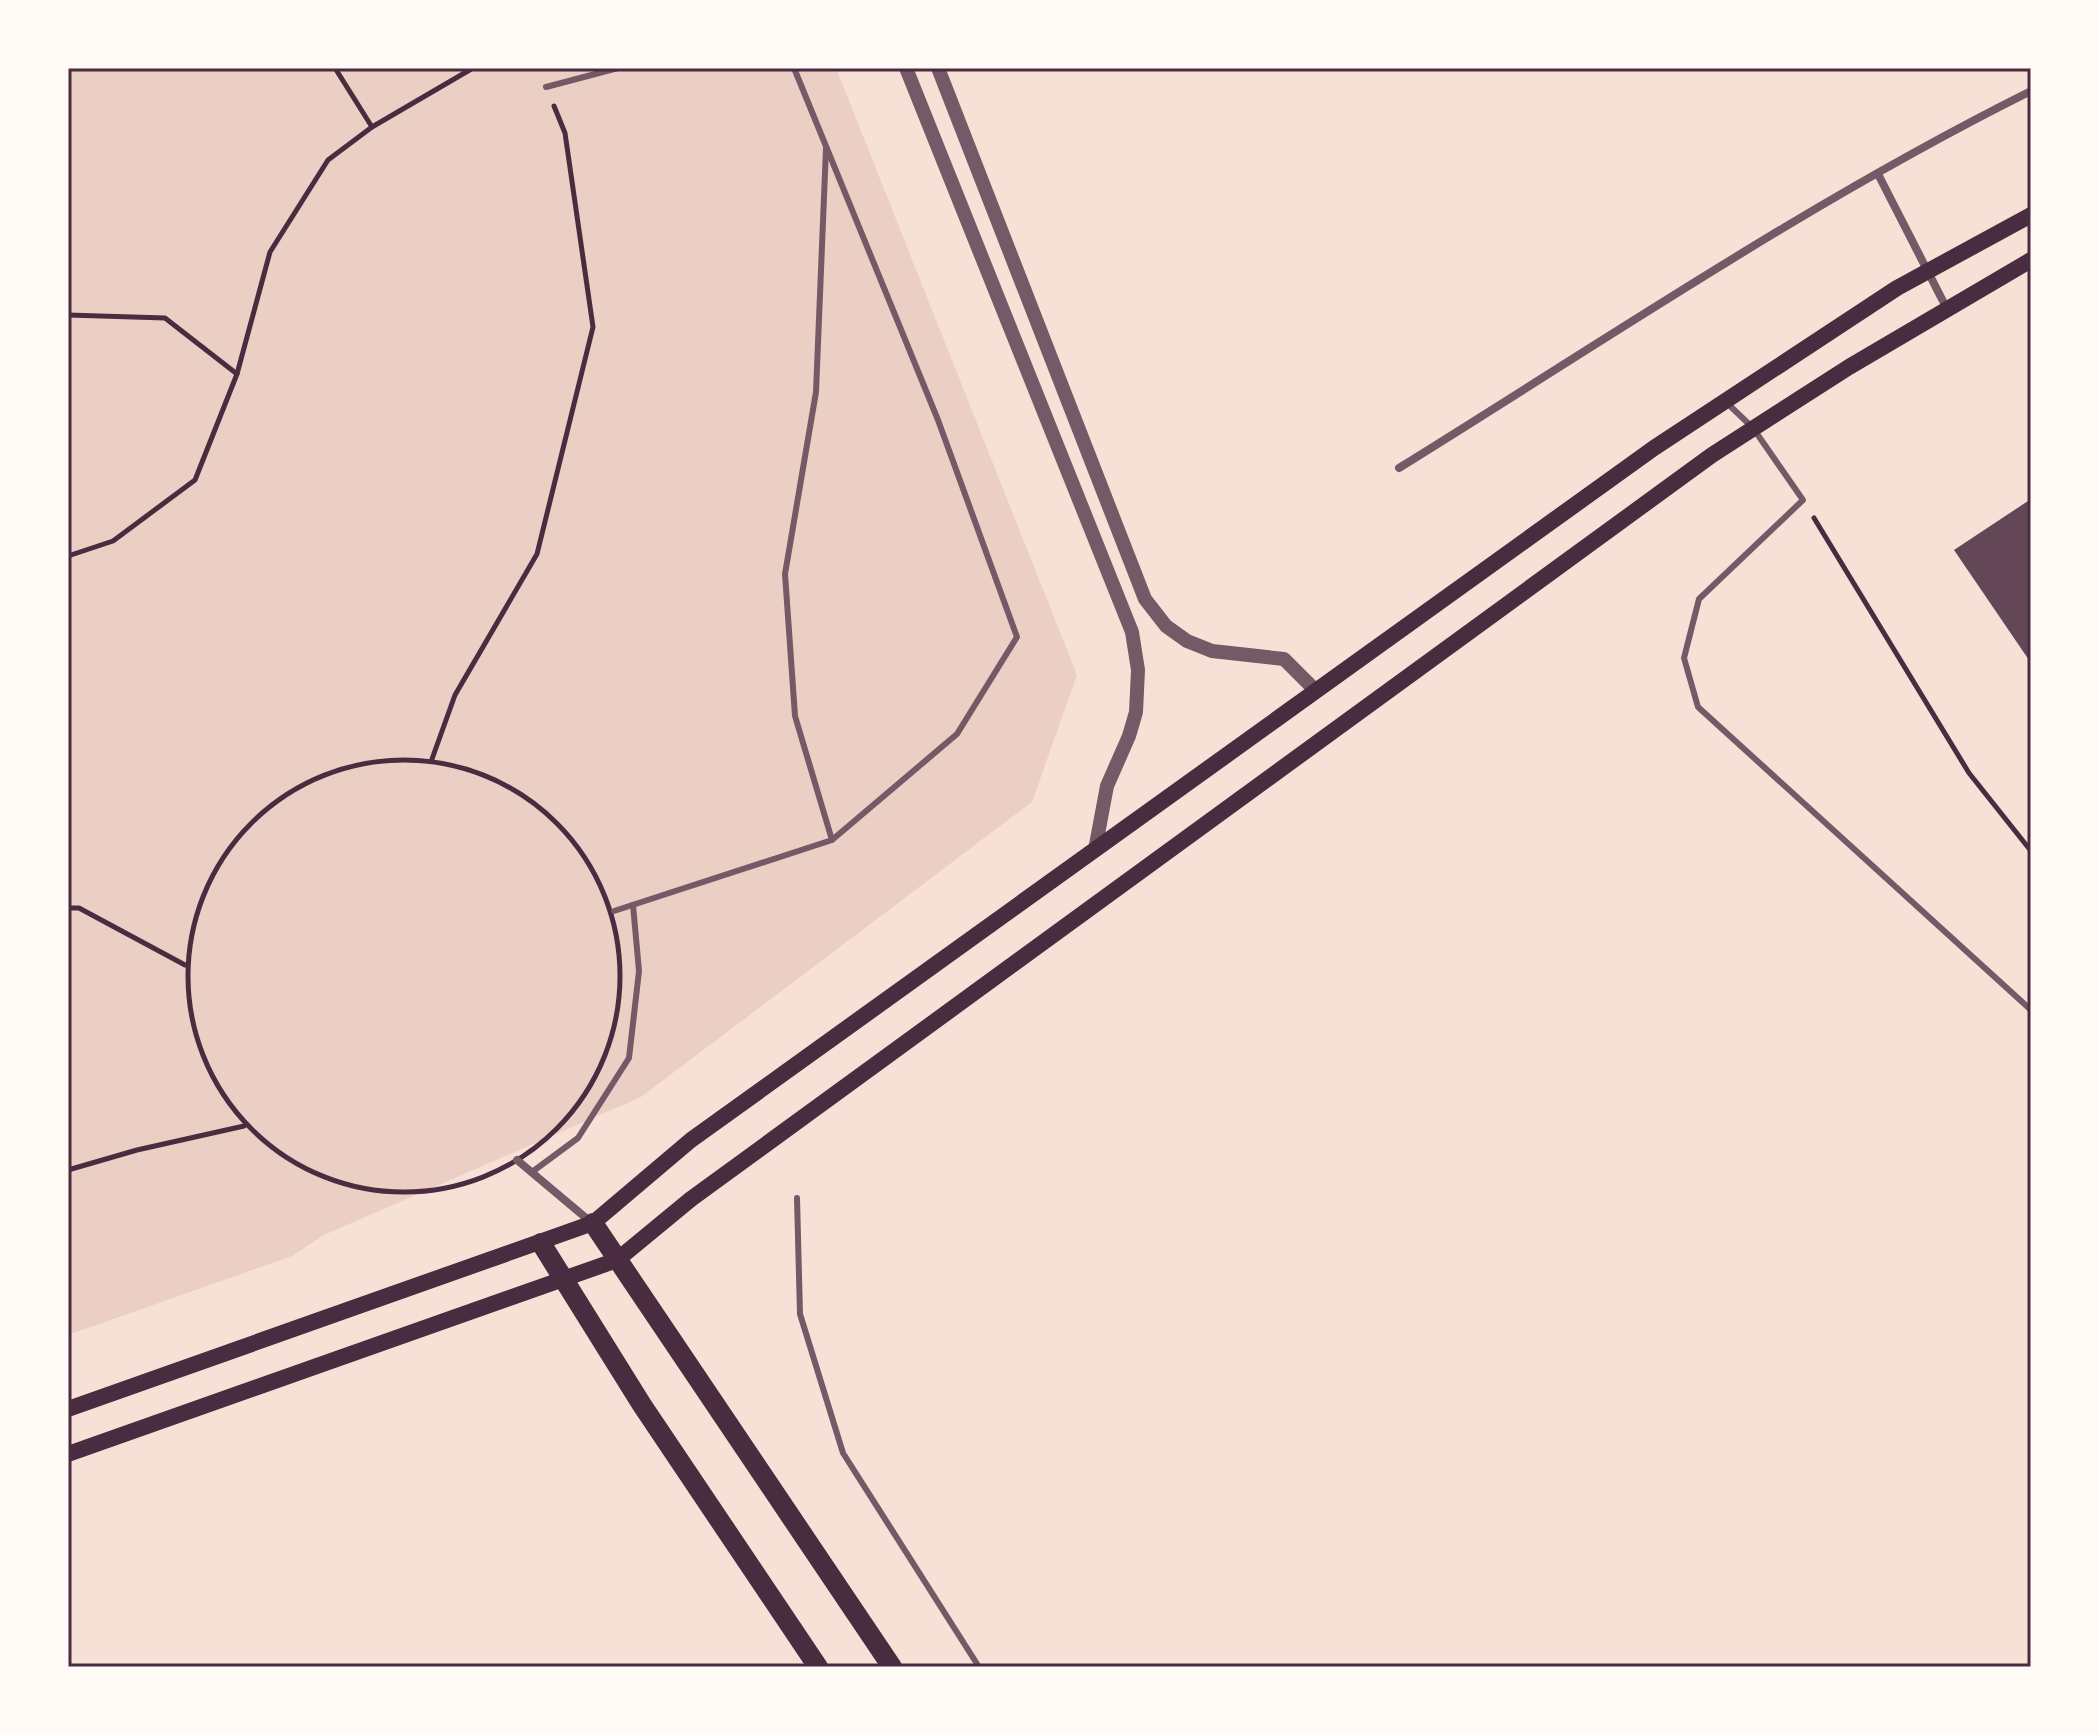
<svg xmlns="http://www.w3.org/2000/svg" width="2099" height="1735" font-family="Rubik,sans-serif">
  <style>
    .green { fill: #ebcfc5 }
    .building { fill: #644757 }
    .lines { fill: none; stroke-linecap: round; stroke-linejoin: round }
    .path { stroke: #4a2c40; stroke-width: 5 }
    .service { stroke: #755966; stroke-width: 6 }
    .minor { stroke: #755966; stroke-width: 8 }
    .tertiary { stroke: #755966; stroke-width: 14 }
    .secondary { stroke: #4a2c40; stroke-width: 16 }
    .primary { stroke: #4a2c40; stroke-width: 20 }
    .neatline { fill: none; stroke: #4a2c40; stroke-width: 3 }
  </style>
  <rect width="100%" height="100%" fill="#f7e1d7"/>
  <!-- green -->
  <polygon class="green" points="68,68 836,68 1077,675 1032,802 641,1097 324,1235 292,1256 68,1335"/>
  <!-- building -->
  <polygon class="building" points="2031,499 2031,663 1954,550"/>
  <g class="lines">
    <!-- path -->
    <g class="path">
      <polyline points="335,68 372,127 473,68"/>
      <polyline points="68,315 165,318 237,374"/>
      <polyline points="1814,518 1969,773 2031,851"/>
      <polyline points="68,556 113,541 195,480 237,374 270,252 328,160 372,127"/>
      <polyline points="432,759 455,695 537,554 593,327 565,133 554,106"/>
      <circle cx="404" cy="976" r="216"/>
      <polyline points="68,908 79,908 185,965"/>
      <polyline points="68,1170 137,1150 244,1126"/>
    </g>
    <!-- service -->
    <g class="service">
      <polyline points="546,87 618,68"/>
      <polyline points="826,148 816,392 785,574 795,716 832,840"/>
      <polyline points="1727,403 1753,428 1803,500 1699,599 1684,658 1698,707 2031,1010"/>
      <polyline points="614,911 832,840 957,734 1017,637 938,420 794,68"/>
      <polyline points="532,1172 578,1138 629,1058 639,971 633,905"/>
      <polyline points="797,1198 800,1314 843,1453 979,1667"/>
    </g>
    <!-- minor -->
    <g class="minor">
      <polyline points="1878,174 1947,309"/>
      <path d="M1399,468C1607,339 1812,200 2031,91"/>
      <polyline points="517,1160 592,1223"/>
    </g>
    <!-- tertiary -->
    <g class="tertiary">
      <polyline points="906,68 1132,632 1138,670 1136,712 1129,736 1107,786 1095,850"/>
      <polyline points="938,68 1145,599 1166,626 1187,641 1212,651 1284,659 1315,690"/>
    </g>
    <!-- secondary -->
    <g class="secondary">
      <polyline points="68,1409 593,1223 691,1140 1654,448 1897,288 2031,215"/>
      <polyline points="68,1454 617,1260 691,1199 1712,455 1849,367 2031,260"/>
    </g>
    <!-- primary -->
    <g class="primary">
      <polyline points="593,1223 892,1667"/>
      <polyline points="541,1243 642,1405 818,1667"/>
    </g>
  </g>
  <!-- border -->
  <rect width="2099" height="1735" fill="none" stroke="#fffaf5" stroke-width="140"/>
  <rect x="70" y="70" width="1959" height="1595" class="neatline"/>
</svg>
